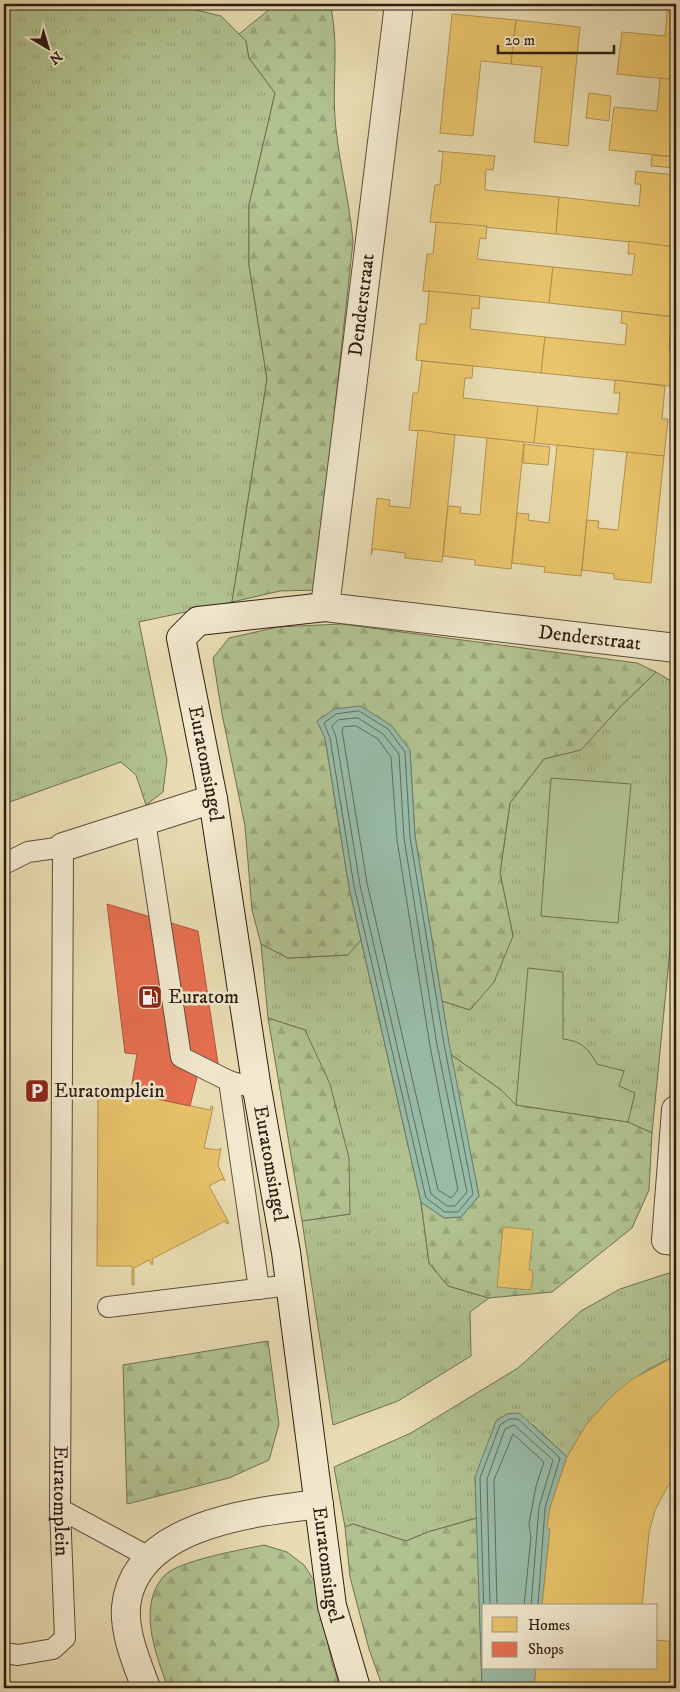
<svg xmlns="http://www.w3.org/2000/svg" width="680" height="1692" font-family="'IM FELL DW Pica',serif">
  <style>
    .grass { fill: url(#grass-tufts); stroke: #6f7051 }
    .forest { fill: url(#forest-firs); stroke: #6f7051 }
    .park { fill: #b1c290; stroke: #6f7051 }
    .water { fill: #98bca8; stroke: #6d7c6c }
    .homes { fill: #e9c46a; stroke: #b19250 }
    .shops { fill: #e76f51; stroke: #af563e }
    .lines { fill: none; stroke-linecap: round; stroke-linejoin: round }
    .shore { stroke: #626c5d; stroke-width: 1 }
    .lane-casing { stroke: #5c4d3a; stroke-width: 22 }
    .street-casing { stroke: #5c4d3a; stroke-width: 30 }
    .secondary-casing { stroke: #2d1d12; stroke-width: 30 }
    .lane { stroke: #f1e8cd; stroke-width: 20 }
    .street { stroke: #f1e8cd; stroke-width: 28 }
    .secondary { stroke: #f1e8cd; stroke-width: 28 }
    .labels { text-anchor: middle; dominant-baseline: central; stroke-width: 5; stroke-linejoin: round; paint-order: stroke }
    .street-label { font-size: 20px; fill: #2d1d12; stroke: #f1e8cd }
    .poi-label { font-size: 20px; fill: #2d1d12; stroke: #f1e8cd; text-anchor: start }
  </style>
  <defs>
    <pattern id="grass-tufts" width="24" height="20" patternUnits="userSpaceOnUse" patternTransform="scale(1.25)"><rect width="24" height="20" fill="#b1c290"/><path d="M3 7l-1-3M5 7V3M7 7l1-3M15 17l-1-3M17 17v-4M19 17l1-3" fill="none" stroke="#99a67b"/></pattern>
    <pattern id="forest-firs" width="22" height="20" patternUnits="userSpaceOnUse" patternTransform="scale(1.25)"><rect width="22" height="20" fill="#b1c290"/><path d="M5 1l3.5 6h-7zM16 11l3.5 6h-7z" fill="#99a67b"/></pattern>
  </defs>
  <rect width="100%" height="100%" fill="#e9dcb2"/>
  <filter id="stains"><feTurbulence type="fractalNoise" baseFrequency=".004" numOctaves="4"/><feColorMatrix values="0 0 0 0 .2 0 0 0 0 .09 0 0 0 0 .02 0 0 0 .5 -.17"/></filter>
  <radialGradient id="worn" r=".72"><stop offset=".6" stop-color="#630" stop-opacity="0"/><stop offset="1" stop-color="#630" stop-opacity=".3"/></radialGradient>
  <!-- grass -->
  <g class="grass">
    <polygon points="4,4 172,4 221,16 246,41 249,58 275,93 249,205 249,265 267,379 232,602 139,622 167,760 163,792 146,805 136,775 121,762 4,804"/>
    <polygon points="656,672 676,684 676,889 652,1133 628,1122 516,1105 501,1090 450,1054 442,1001 470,1010 513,936 500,873 510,803 544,759 581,749 620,707"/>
    <polygon points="361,940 421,1202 429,1263 448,1286 489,1298 470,1312 471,1356 398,1401 333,1425 302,1221 350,1214 305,1030 268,1018 261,944 288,958 347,955"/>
    <path d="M672,1272L676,1273V1356C627,1376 593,1411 567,1457L533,1425L475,1477L477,1518L428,1532L406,1541L353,1524L345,1527L334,1467L411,1433L518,1368L581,1311L620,1289Z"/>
  </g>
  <!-- forest -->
  <g class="forest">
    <path d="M276,4H330C340,45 331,87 336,129C340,167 350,204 353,242L315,590L280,591L232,602L267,379L249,265V205L275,93L249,58L246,41L239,34Z"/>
    <polygon points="341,624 637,663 656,672 620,707 581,750 544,759 510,803 500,873 513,936 494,982 470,1010 442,1001 415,836 410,750 318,721 325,738 349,887 361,940 348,955 288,958 261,944 252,910 245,826 222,714 213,658 229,638 278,627"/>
    <polygon points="268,1018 305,1030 330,1084 349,1158 350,1214 302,1221"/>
    <polygon points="450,1054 501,1090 516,1105 628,1122 652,1133 649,1190 632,1228 552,1292 489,1298 448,1286 429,1263 421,1202 444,1218 461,1217 479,1196"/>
    <polygon points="268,1341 279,1424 269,1460 229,1478 127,1504 123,1365"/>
    <polygon points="477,1518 482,1688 383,1688 369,1649 350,1577 345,1527 353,1524 406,1541 428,1532"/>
    <path d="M264,1545L287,1552L304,1565L315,1582L332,1663L341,1688H168C156,1655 136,1605 165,1575C178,1561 244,1549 264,1545Z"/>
  </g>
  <!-- park -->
  <g class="park">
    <polygon points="551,778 631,784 618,923 541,916"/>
    <path d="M528,968L563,972V1039C581,1041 588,1048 597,1064L624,1071L619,1086L635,1093L628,1122L516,1105Z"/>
  </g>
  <!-- water -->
  <g class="water">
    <polygon points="360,706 391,725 410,750 415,836 449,1043 479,1196 461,1217 444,1218 421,1202 349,887 325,738 317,721 334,709"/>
    <polygon points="519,1413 567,1457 550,1508 550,1529 542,1606 484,1606 484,1668 536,1668 534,1688 482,1688 475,1477 496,1421 507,1414"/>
  </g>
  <!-- homes -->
  <g class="homes">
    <polygon points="668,4 676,4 676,80 617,74 622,32 665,36"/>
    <polygon points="452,14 516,20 511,64 481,61 473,136 440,133"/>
    <polygon points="516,20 580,27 568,146 534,142 542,67 511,64"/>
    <polygon points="660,78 676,80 676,157 609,150 614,107 657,111"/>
    <polygon points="589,93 611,96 609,121 586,118"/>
    <polygon points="438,151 495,156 493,170 486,169 485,190 559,197 556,234 430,222 435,185 440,185 443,152"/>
    <polygon points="652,155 676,157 676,168 651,166"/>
    <polygon points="636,171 676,175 676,247 556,234 559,197 639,206 641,184 635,184"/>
    <polygon points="436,222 487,226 486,239 480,238 477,259 553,267 549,303 423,291 427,254 433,254"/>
    <polygon points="629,241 676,247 676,317 549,303 553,267 632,275 635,254 628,254"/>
    <polygon points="429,291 480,296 479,309 472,308 470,329 545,337 541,373 416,360 420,324 426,324"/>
    <polygon points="622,311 673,317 669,349 675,350 671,386 541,373 545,337 625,345 627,324 621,323"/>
    <polygon points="422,361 473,366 472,378 465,378 463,398 538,406 534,443 409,430 413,393 418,393"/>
    <polygon points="615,380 665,386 662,419 668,419 664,456 534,443 538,406 618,414 620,393 614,393"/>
    <polygon points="418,430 455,435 442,562 405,558 405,553 373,549 371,555 377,498 390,500 389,506 410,508"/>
    <polygon points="487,438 524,442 511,569 475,565 475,560 443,556 448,506 461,507 460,513 480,515"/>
    <polygon points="524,444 550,447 548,465 523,463"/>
    <polygon points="557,445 594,449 581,576 544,572 545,567 512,563 517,513 529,514 528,520 549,523"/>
    <polygon points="627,452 664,456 651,583 614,579 614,574 582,570 587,520 599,521 598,528 618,530"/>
    <polygon points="132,1083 135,1083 135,1094 141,1095 142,1091 144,1092 143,1096 210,1110 211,1106 213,1107 204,1148 218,1150 221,1148 218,1165 225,1181 222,1179 209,1186 229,1223 227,1224 225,1221 152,1259 153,1263 152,1265 149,1260 134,1268 134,1285 132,1285 132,1266 97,1266 98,1087 132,1087"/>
    <polygon points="503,1227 533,1230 529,1270 533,1271 531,1290 497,1287"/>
    <polygon points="676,1356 676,1478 668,1486 655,1510 649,1533 642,1606 542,1606 550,1529 547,1528 550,1508 567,1457 586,1425 611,1397 631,1380"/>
    <polygon points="656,1640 676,1642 675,1688 534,1688 536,1668 656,1668"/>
  </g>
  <!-- shops -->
  <polygon class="shops" points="107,904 198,931 219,1070 200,1065 190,1106 143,1096 144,1092 142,1091 141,1095 135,1094 135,1083 132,1083 137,1054 125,1053"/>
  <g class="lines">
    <!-- shore -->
    <g class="shore">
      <polygon points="359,711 388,729 405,752 410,837 444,1044 473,1194 458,1212 445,1212 426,1198 354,886 330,738 324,723 336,714"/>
      <polygon points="358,718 383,734 399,754 404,838 437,1045 467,1192 455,1206 447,1206 431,1194 360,885 336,737 332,726 338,720"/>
      <polygon points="356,726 378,739 391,757 397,840 430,1046 458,1190 451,1198 438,1190 367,883 342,730 344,727"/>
      <polyline points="490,1606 487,1479 505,1429 514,1425 553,1460 539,1507 531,1606"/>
      <polyline points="497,1606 494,1480 513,1434 544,1462 536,1486 529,1524 531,1537 524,1606"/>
      <polyline points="484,1615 480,1478 500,1425 509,1419 518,1419 560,1458 545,1508 538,1606"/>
    </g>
    <defs>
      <g id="lane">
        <polyline points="145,821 181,1057 229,1081 257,1089"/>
        <path id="s1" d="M4,864L28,852L63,847L60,1509L65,1638L53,1649L18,1655L4,1653"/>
        <polyline points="229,1081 259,1289"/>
        <polyline points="108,1307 290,1285"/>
        <polyline points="60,1509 149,1557"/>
      </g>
      <g id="street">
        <path id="s2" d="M399,4L325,607L676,648"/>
        <polyline points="63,847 213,799"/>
        <polyline points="676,1110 666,1240 676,1241"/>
        <path d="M146,1688C137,1663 124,1634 126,1607C134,1524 254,1512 319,1504"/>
      </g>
      <g id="secondary">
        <path id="s3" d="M325,607L198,621L181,638L213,799L257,1089L286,1252L332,1606L356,1688"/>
      </g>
    </defs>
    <!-- lane casing -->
    <use href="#lane" class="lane-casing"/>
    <!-- street casing -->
    <use href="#street" class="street-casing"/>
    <!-- secondary casing -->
    <use href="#secondary" class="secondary-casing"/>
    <!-- lane -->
    <use href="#lane" class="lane"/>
    <!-- street -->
    <use href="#street" class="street"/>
    <!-- secondary -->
    <use href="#secondary" class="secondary"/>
  </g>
  <!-- icons -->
  <defs>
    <symbol id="fuel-square" viewBox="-11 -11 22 22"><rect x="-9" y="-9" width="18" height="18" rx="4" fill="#8f2418" stroke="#f1e8cd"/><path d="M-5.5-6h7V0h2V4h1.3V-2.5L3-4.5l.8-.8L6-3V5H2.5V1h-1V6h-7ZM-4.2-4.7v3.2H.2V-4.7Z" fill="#fff"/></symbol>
    <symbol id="parking-square" viewBox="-11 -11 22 22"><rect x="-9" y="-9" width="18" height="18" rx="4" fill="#8f2418" stroke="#f1e8cd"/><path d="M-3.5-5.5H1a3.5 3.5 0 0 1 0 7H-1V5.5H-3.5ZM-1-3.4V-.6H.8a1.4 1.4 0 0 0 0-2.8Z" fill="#fff"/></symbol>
  </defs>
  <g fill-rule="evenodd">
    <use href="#fuel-square" x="136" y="983" width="28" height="28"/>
    <use href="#parking-square" x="23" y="1077" width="28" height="28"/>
  </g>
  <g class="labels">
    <!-- street labels -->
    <g class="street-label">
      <text transform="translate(362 305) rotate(-83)">Denderstraat</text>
      <text stroke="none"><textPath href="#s2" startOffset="874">Denderstraat</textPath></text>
      <text stroke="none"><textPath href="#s3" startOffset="280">Euratomsingel</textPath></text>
      <text stroke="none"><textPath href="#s3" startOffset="685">Euratomsingel</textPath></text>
      <text stroke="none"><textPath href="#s1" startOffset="716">Euratomplein</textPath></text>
      <text stroke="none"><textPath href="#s3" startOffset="1090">Euratomsingel</textPath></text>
    </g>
    <!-- poi labels -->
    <g class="poi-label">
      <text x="168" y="997">Euratom</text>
      <text x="54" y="1091">Euratomplein</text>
    </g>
  </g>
  <!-- margin -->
  <rect width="680" height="1692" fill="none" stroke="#e9dcb2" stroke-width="20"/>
  <rect x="5" y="5" width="670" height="1682" fill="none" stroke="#2d1d12" stroke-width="2.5"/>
  <rect x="10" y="10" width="660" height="1672" fill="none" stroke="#2d1d12"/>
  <!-- legend -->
  <rect x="482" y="1604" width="175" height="65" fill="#f1e8cd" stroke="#a39782"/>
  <rect x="492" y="1617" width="25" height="15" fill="#e9c46a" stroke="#a39782"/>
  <text x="528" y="1630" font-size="15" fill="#2d1d12">Homes</text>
  <rect x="492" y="1642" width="25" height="15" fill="#e76f51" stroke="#a39782"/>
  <text x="528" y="1654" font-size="15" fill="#2d1d12">Shops</text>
  <!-- north arrow -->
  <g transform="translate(48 48) rotate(142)" stroke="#f1e8cd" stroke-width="4" paint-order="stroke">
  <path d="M0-4L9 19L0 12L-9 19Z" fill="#2d1d12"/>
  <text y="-8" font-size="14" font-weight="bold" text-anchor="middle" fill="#2d1d12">N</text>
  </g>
  <!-- scale -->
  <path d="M498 45v8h116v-8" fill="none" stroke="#2d1d12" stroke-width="2.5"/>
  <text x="505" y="45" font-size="15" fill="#2d1d12" stroke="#f1e8cd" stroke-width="4" paint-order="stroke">20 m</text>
  <rect width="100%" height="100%" filter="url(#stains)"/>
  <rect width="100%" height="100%" fill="url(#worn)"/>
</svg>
